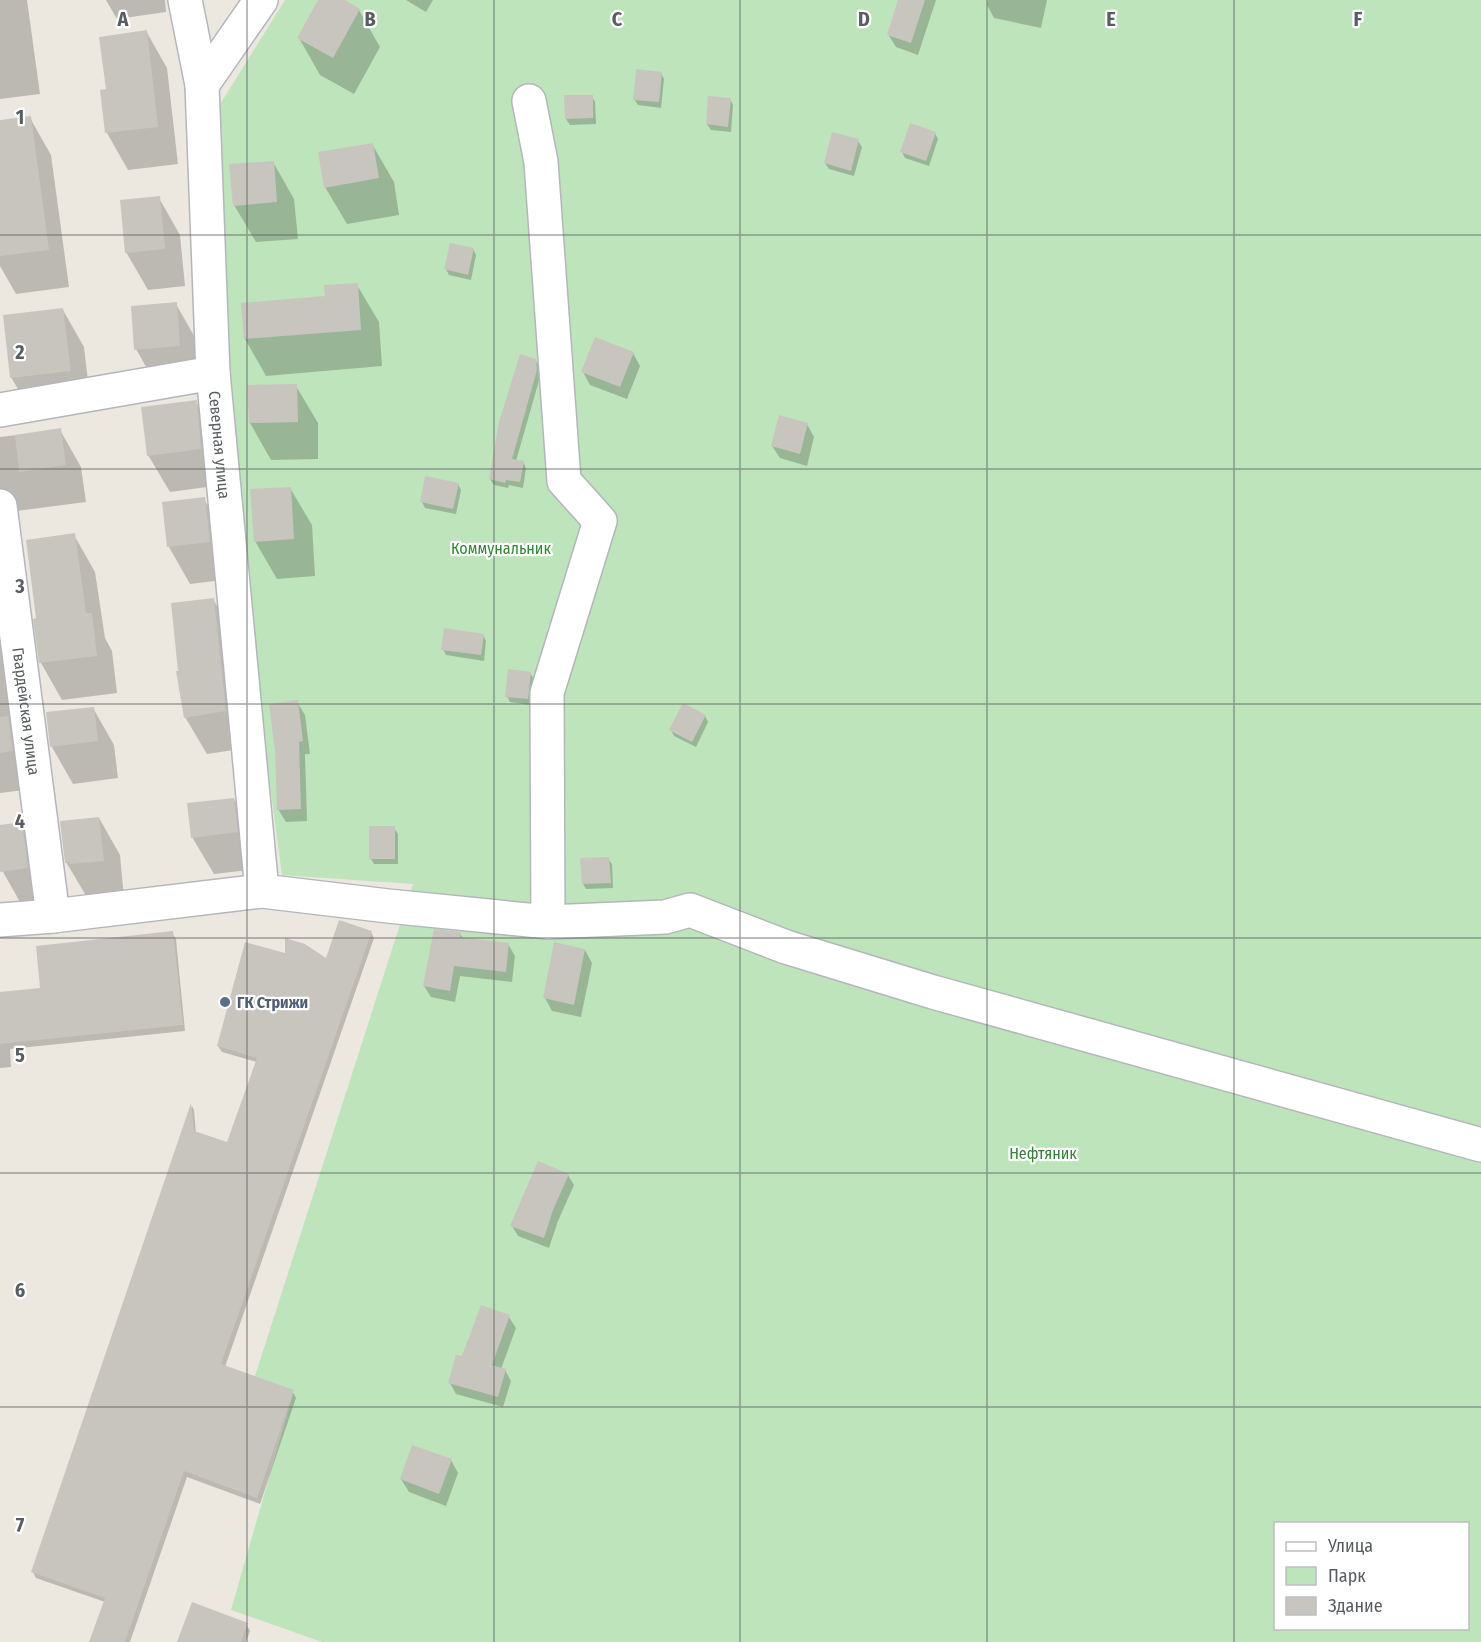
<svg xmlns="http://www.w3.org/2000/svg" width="1481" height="1642" font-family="'Fira Sans Condensed',sans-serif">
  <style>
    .green { fill: #bee4bb; fill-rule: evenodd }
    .shadow { fill: #0003 }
    .building { fill: #c8c5bf }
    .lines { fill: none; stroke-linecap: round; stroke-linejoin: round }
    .street-casing { stroke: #b3b6bb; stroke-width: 36 }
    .street { stroke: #fff; stroke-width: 33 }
    .grid { fill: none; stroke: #585d61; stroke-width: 1.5; stroke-opacity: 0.55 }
    .service-dot { fill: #5c6f8a; stroke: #fff; stroke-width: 2 }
    .labels { text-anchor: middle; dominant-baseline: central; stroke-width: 4.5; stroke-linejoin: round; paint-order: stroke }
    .street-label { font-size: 16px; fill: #585d61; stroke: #fff }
    .park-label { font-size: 16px; fill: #358435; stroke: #fff }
    .service-label { font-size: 16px; font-weight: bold; fill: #4e5e75; stroke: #fff; text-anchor: start }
    .grid-label { font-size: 20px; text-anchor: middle; font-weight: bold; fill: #585d61; stroke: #fff; stroke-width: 4.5; stroke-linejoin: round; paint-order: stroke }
  </style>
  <rect width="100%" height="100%" fill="#ece8e0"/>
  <!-- green -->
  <path class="green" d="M285,0H1481V1642H322L231,1610L294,1391L255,1376L413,884L282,875L241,567L214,114ZM1276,1524H1468V1628H1276Z"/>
  <!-- shadow -->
  <g class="shadow">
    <polygon points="0,0 27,0 40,94 0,99"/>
    <polygon points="106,0 165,0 166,12 117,19"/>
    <polygon points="320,0 341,0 359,10 380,47 354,94 320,75 299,38"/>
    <polygon points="406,0 433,0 426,12"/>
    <polygon points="900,0 936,0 918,55 896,47 888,34"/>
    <polygon points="988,0 1047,0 1041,28 994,18 987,5"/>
    <polygon points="146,31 167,68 178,164 128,170 107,133 108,91"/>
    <polygon points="661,73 664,79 661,108 638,105 634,99"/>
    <polygon points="592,96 595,102 596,124 570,125 566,119"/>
    <polygon points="730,99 733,105 731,132 711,130 707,124"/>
    <polygon points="30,118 51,155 69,287 16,294 0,266 0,122"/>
    <polygon points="935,133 938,139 929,166 905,158 902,152"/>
    <polygon points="858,141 862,147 854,176 829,169 825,163"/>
    <polygon points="372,144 394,182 399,215 347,224 325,187"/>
    <polygon points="273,162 294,199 298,239 256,242 234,205"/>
    <polygon points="159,198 180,235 185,286 148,290 126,252"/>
    <polygon points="473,249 476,255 471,280 449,275 446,269"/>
    <polygon points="357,285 379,322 382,366 266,376 245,339 327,298"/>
    <polygon points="176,304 197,341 201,382 157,386 136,349"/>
    <polygon points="63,310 84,347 91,407 32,414 11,377"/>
    <polygon points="633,353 640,366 627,399 590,385 583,372"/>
    <polygon points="535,360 539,366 540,377 516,461 523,462 526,468 523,488 509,485 508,488 494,485 490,479"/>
    <polygon points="296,386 318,423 318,459 271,460 250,423"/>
    <polygon points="196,402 217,439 222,485 170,492 148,455"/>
    <polygon points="807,424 814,437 807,466 780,458 772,446"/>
    <polygon points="60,430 81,467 86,502 1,513 0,601 0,437"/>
    <polygon points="458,484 461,490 456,514 425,508 422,502"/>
    <polygon points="290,488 312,525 315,576 277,579 255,541"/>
    <polygon points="204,499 226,536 231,579 190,584 169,547 164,504"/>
    <polygon points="74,535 95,572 105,638 112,651 117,693 62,700 41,663 38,619"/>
    <polygon points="213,599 235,637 247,748 207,754 185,717"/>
    <polygon points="0,633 33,789 0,793"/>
    <polygon points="483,635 486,641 484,661 446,655 443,649"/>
    <polygon points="530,673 534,679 530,705 510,702 507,696"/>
    <polygon points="297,702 305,715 310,754 305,754 307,821 286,822 278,809"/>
    <polygon points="93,708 114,745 118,778 73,784 52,747"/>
    <polygon points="705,716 708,722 696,747 674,736 671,730"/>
    <polygon points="234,799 255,836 258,869 214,874 192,837"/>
    <polygon points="99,818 120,855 124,898 88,899 66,862"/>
    <polygon points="21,823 42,860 48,905 24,909 3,872 0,851 0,826"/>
    <polygon points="394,828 398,834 398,864 374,864 371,859"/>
    <polygon points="608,859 612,864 613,888 586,889 583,884"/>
    <polygon points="371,932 374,938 225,1367 293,1392 296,1398 260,1504 187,1477 130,1642 90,1642 105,1602 36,1578 33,1572 192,1106 194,1110 196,1134 228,1144 257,1062 222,1052 218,1046 287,955 327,960"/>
    <polygon points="172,933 176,939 185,1031 10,1049 11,1067 0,1068 0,994 42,990"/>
    <polygon points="460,934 463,938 508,944 515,956 512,982 460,976 455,1002 431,997 424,986"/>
    <polygon points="585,950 592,963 581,1017 552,1011 545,998"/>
    <polygon points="568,1175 574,1185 558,1221 549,1248 518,1236 512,1226"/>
    <polygon points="509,1317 516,1328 501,1369 505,1370 511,1381 503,1407 456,1394 450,1383 463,1358"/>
    <polygon points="451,1460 458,1473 446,1506 409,1492 401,1479"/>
    <polygon points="247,1625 250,1631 246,1642 179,1642"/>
  </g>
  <!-- building -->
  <g class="building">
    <polygon points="318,0 345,0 360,9 333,58 297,38"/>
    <polygon points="898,0 925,0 911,43 887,35"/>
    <polygon points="147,30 158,127 105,133 100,90 106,89 99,37"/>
    <polygon points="636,69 662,72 659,102 633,100"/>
    <polygon points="564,95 593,95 593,118 565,119"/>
    <polygon points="708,96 731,98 728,127 706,124"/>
    <polygon points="31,116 49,250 0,256 0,120"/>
    <polygon points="910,123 936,132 926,161 900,152"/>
    <polygon points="832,132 859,139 851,171 824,163"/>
    <polygon points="373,143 379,178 324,188 318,152"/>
    <polygon points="274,161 277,202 233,206 229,164"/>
    <polygon points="160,196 165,249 125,253 120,200"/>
    <polygon points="450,243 474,248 468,275 444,269"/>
    <polygon points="358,283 361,330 244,339 241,303 325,296 324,285"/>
    <polygon points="177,302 180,346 134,350 131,306"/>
    <polygon points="63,308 71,371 10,378 3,315"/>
    <polygon points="595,337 634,352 620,387 581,372"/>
    <polygon points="520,354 536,359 537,370 512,459 524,461 520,482 506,480 505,483 489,479 499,422"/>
    <polygon points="297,384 298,422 249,423 247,385"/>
    <polygon points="197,400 201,449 147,456 141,407"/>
    <polygon points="779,415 808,423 800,454 771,446"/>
    <polygon points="61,428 66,465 19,472 15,435"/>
    <polygon points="425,476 459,483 453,509 420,502"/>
    <polygon points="291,487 294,539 254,542 250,489"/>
    <polygon points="205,497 210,542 167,547 162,502"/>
    <polygon points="75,533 86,613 92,613 97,656 39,663 33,619 36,618 26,540"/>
    <polygon points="214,598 226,711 184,718 176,671 178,671 171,603"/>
    <polygon points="444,628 484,634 481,655 441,650"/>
    <polygon points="508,669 531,672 528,699 505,697"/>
    <polygon points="298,700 303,741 299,742 301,809 277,810 275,751 269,704"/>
    <polygon points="683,703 706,715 692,742 669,730"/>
    <polygon points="94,707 98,741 50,747 46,712"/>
    <polygon points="8,716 13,751 0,753 0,717"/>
    <polygon points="234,798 238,832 191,838 187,803"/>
    <polygon points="99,817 104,861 70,864 70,862 65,863 60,821"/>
    <polygon points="22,822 28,868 0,872 0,825"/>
    <rect x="369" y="826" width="26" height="33"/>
    <polygon points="609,857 611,883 582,884 580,858"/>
    <polygon points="339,920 372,931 221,1364 294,1390 257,1498 184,1471 125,1642 89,1642 105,1598 31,1572 191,1103 194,1131 227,1142 257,1058 217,1046 245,942 285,953 285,938 305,944 326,958"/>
    <polygon points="434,929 461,932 460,937 509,943 506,972 454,966 450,991 423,986"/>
    <polygon points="173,931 183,1025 0,1044 0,992 40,988 36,946"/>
    <polygon points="554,942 585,949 574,1005 543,998"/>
    <polygon points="538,1161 569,1174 553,1210 544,1238 510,1226"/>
    <polygon points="481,1305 510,1315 492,1365 506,1369 498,1397 448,1383 456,1355 462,1356"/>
    <polygon points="412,1445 452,1459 439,1494 400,1479"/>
    <polygon points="192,1602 248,1623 241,1642 177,1642"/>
  </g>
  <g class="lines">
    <defs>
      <g id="street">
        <path id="s1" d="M185,0L202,85L213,373L262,891"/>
        <polyline points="202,85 261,0"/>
        <polyline points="529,101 541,162 564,481 600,521 547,693 548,922"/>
        <polyline points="0,410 213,373"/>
        <path id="s2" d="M0,506L53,916"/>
        <polyline points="0,920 53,916 262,891 388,906 548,922 665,917 690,910 786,947 933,992 1481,1145"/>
      </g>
    </defs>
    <!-- street casing -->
    <use href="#street" class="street-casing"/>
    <!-- street -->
    <use href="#street" class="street"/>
  </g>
  <!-- grid -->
  <path class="grid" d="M247,0V1642M494,0V1642M740,0V1642M987,0V1642M1234,0V1642M0,235H1481M0,469H1481M0,704H1481M0,938H1481M0,1173H1481M0,1407H1481"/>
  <!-- markers -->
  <circle class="service-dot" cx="225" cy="1002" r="6"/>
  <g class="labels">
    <!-- street labels -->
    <g class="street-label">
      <text stroke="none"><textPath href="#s1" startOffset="447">Северная улица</textPath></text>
      <text stroke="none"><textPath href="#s2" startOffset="207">Гвардейская улица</textPath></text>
    </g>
    <!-- park labels -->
    <g class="park-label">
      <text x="501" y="548">Коммунальник</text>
      <text x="1043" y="1153">Нефтяник</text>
    </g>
    <!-- service labels -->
    <g class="service-label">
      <text x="237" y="1002">ГК Стрижи</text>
    </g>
  </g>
  <g class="grid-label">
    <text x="123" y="26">A</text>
    <text x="370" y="26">B</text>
    <text x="617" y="26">C</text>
    <text x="864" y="26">D</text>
    <text x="1111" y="26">E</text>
    <text x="1358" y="26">F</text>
    <text x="20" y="124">1</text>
    <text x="20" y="359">2</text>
    <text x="20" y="593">3</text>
    <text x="20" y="828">4</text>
    <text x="20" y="1062">5</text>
    <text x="20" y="1297">6</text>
    <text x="20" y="1532">7</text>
  </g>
  <!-- legend -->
  <rect x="1274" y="1522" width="195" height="108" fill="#ffffff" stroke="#bcbec0" stroke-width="1.5"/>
  <rect x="1286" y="1542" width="30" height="9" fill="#ffffff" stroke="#bcbec0" stroke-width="1.5"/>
  <text x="1328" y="1552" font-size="18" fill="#585d61">Улица</text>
  <rect x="1286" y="1567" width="30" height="18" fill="#bee4bb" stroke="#bcbec0" stroke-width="1.5"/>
  <text x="1328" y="1582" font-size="18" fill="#585d61">Парк</text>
  <rect x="1286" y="1597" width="30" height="18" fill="#c8c5bf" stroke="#bcbec0" stroke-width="1.5"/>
  <text x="1328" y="1612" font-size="18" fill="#585d61">Здание</text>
</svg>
